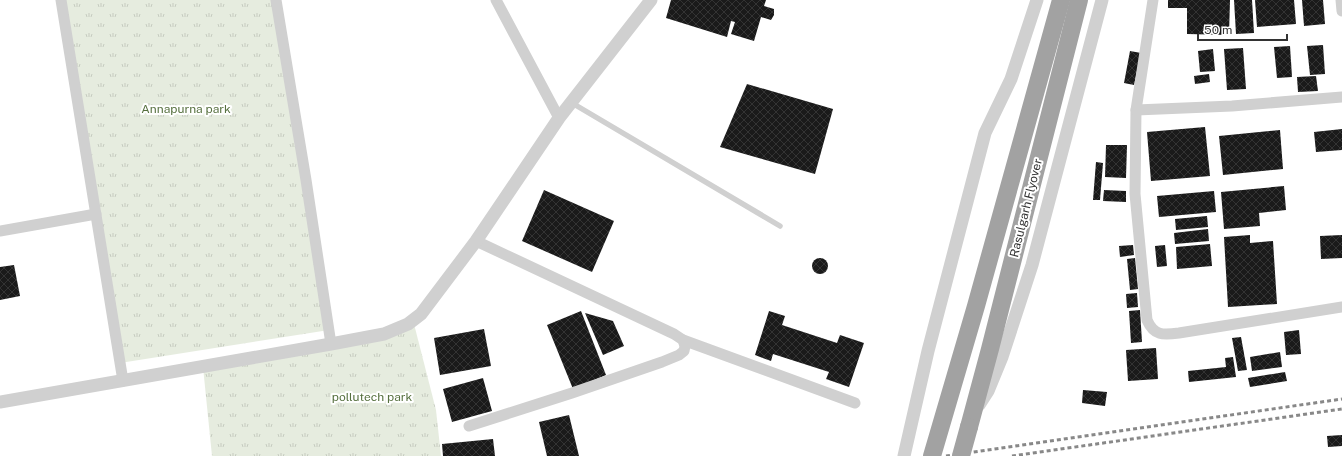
<svg xmlns="http://www.w3.org/2000/svg" width="1342" height="456" font-family="'Public Sans',sans-serif">
  <style>
    .grass { fill: url(#grass-tufts) }
    .building { fill: url(#building-cross-hatch) }
    .lines { fill: none; stroke-linecap: round; stroke-linejoin: round }
    .service { stroke: #d0d0d0; stroke-width: 5.5 }
    .minor { stroke: #d0d0d0; stroke-width: 11 }
    .tertiary { stroke: #d0d0d0; stroke-width: 13 }
    .trunk { stroke: #a2a2a2; stroke-width: 18 }
    .rail { stroke: #888; stroke-width: 3; stroke-dasharray: 4 3; stroke-linecap: butt }
    .trunk-bridge { stroke: #a2a2a2; stroke-width: 18 }
    .labels { text-anchor: middle; dominant-baseline: central; stroke-width: 4; stroke-linejoin: round; paint-order: stroke }
    .park-label { font-size: 12px; fill: #56703f; stroke: #fff }
    .street-label { font-size: 12px; fill: #333; stroke: #fff }
  </style>
  <defs>
    <pattern id="grass-tufts" width="24" height="20" patternUnits="userSpaceOnUse"><rect width="24" height="20" fill="#e6ecdf"/><path d="M3 7l-1-3M5 7V3M7 7l1-3M15 17l-1-3M17 17v-4M19 17l1-3" fill="none" stroke="#c6cbc0"/></pattern>
    <pattern id="building-cross-hatch" width="8" height="8" patternUnits="userSpaceOnUse"><rect width="8" height="8" fill="#1a1a1a"/><path d="M0 0l8 8M0 8l8-8" fill="none" stroke="#333"/></pattern>
  </defs>
  <rect width="100%" height="100%" fill="#fff"/>
  <!-- grass -->
  <g class="grass">
    <polygon points="61,0 275,0 329,330 120,363"/>
    <polygon points="414,324 436,410 441,456 212,456 203,367"/>
  </g>
  <!-- building -->
  <g class="building">
    <polygon points="671,0 766,0 764,6 774,9 774,15 771,20 761,17 754,41 731,34 735,22 731,21 727,37 666,18"/>
    <polygon points="1168,0 1230,0 1229,35 1187,34 1187,8 1168,8"/>
    <polygon points="1234,0 1252,0 1254,33 1236,34"/>
    <polygon points="1255,0 1294,0 1296,24 1257,27"/>
    <polygon points="1302,0 1323,0 1325,24 1304,26"/>
    <polygon points="1323,45 1325,74 1310,75 1307,46"/>
    <polygon points="1290,46 1292,77 1277,78 1274,47"/>
    <polygon points="1243,48 1246,89 1227,90 1224,49"/>
    <polygon points="1213,49 1215,71 1200,72 1198,51"/>
    <polygon points="1130,51 1141,53 1134,85 1124,83"/>
    <polygon points="1209,74 1210,82 1195,84 1194,76"/>
    <polygon points="1316,76 1318,91 1298,92 1297,77"/>
    <polygon points="747,84 833,109 815,174 720,147"/>
    <polygon points="1205,127 1210,176 1151,181 1147,132"/>
    <polygon points="1342,129 1342,150 1316,152 1314,132"/>
    <polygon points="1280,130 1283,169 1223,175 1219,136"/>
    <polygon points="1106,145 1127,145 1126,178 1105,177"/>
    <polygon points="1096,162 1103,163 1100,200 1093,200"/>
    <polygon points="1284,186 1286,210 1259,213 1260,226 1224,229 1221,192"/>
    <polygon points="544,190 614,221 592,272 522,241"/>
    <polygon points="1104,190 1126,191 1126,202 1103,201"/>
    <polygon points="1214,191 1216,212 1159,217 1157,196"/>
    <polygon points="1207,216 1208,227 1176,230 1175,219"/>
    <polygon points="1208,229 1209,241 1175,244 1174,233"/>
    <polygon points="1250,235 1250,243 1273,241 1277,304 1228,307 1224,237"/>
    <polygon points="1342,235 1342,258 1321,259 1320,236"/>
    <polygon points="1210,244 1212,266 1177,269 1176,247"/>
    <polygon points="1133,245 1134,255 1120,257 1119,246"/>
    <polygon points="1165,245 1167,266 1157,267 1155,246"/>
    <circle cx="820" cy="266" r="8"/>
    <polygon points="1135,258 1138,289 1130,290 1127,259"/>
    <polygon points="14,265 20,296 0,300 0,267"/>
    <polygon points="1137,293 1138,307 1127,308 1126,294"/>
    <polygon points="1140,310 1142,342 1131,343 1129,311"/>
    <polygon points="581,311 606,375 573,389 547,325"/>
    <polygon points="769,311 785,316 782,325 837,343 840,335 864,343 849,387 826,379 829,372 773,354 771,361 755,355"/>
    <polygon points="585,313 613,321 624,346 603,355"/>
    <polygon points="484,329 491,366 440,375 434,338"/>
    <polygon points="1299,330 1301,354 1286,355 1284,332"/>
    <polygon points="1241,337 1247,370 1238,371 1232,338"/>
    <polygon points="1156,348 1158,379 1128,381 1126,350"/>
    <polygon points="1280,352 1282,367 1252,371 1250,357"/>
    <polygon points="1233,357 1236,377 1189,382 1188,371 1226,367 1225,358"/>
    <polygon points="1285,372 1287,381 1250,387 1248,378"/>
    <polygon points="483,378 492,411 452,422 443,389"/>
    <polygon points="1083,390 1107,392 1105,406 1082,403"/>
    <polygon points="569,415 579,456 547,456 539,422"/>
    <polygon points="1342,435 1342,446 1328,447 1327,436"/>
    <polygon points="493,439 495,456 443,456 442,444"/>
  </g>
  <g class="lines">
    <!-- service -->
    <polyline class="service" points="572,103 780,226"/>
    <!-- minor -->
    <g class="minor">
      <polyline points="61,0 123,381"/>
      <polyline points="276,0 306,180 331,344"/>
      <polyline points="496,0 559,118"/>
      <path d="M1153,0L1136,110L1135,194L1147,320C1154,336 1163,335 1179,333L1342,307"/>
      <polyline points="1341,0 1342,11"/>
      <polyline points="1136,110 1232,106 1342,97"/>
      <polyline points="0,231 96,214"/>
      <polyline points="683,340 855,403"/>
      <polyline points="469,426 572,393 662,362 679,355 684,351 685,346 683,340 674,334 476,241"/>
    </g>
    <!-- tertiary -->
    <g class="tertiary">
      <polyline points="0,402 331,344 384,334 408,324 421,314 476,241 559,118 651,0"/>
      <polyline points="979,405 988,391 1002,357 1032,265 1102,0"/>
      <polyline points="904,456 928,351 985,133 1011,79 1037,0"/>
    </g>
    <!-- trunk -->
    <g class="trunk">
      <polyline points="969,427 990,349 1079,0"/>
      <polyline points="932,456 976,306 1061,0"/>
    </g>
    <!-- rail -->
    <g class="rail">
      <polyline points="946,456 1342,399"/>
      <polyline points="1012,456 1342,409"/>
    </g>
    <!-- trunk-bridge -->
    <polyline class="trunk-bridge" points="961,456 969,427"/>
  </g>
  <g class="labels">
    <!-- park labels -->
    <g class="park-label">
      <text x="186" y="109">Annapurna park</text>
      <text x="372" y="397">pollutech park</text>
    </g>
    <!-- street labels -->
    <g class="street-label">
      <text transform="translate(1026 208) rotate(-76)">Rasulgarh Flyover</text>
    </g>
  </g>
  <!-- scale -->
  <path d="M1198 34v6h89v-6" fill="none" stroke="#333333" stroke-width="2"/>
  <text x="1204" y="34" font-size="12" fill="#333333" stroke="#ffffff" stroke-width="3" paint-order="stroke">50 m</text>
</svg>
